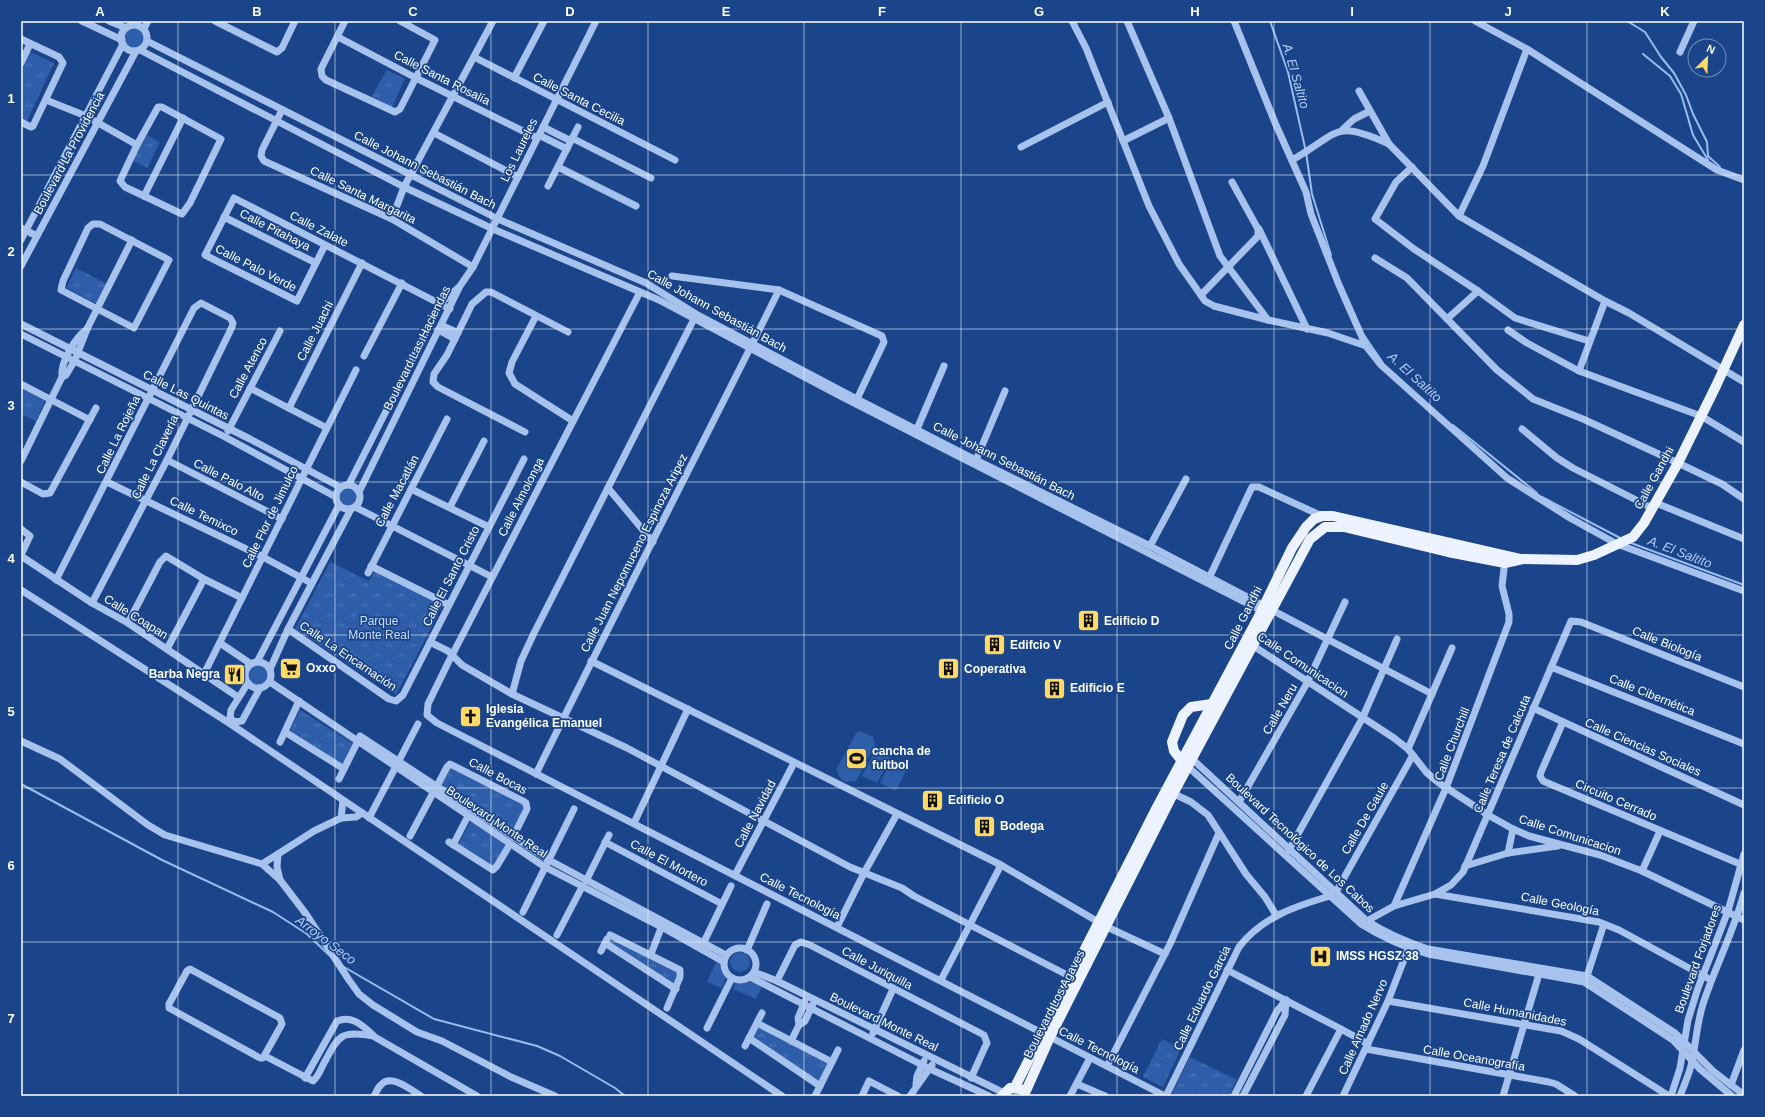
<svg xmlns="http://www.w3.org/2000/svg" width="1765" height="1117" font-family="Helvetica,sans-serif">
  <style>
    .grass { fill: #2e5ea9 }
    .park { fill: url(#park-tufts) }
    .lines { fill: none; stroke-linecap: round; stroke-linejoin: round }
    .stream { stroke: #99bcef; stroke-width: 2 }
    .minor { stroke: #a6c2ed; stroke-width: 7 }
    .major { stroke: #ecf2ff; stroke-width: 10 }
    .grid { fill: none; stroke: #fff; stroke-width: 1; stroke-opacity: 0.55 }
    .labels { text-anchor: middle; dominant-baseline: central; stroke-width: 3.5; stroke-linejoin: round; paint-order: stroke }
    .street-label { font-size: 12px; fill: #fff; stroke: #1b458b }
    .park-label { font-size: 12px; fill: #cbdef9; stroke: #1b458b }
    .poi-label { font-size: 12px; font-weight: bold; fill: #fff; stroke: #1b458b; text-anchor: start }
    .water-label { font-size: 13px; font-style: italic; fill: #b2ccf4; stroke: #1b458b }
    .neatline { fill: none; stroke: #fff; stroke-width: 1.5 }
    .grid-label { font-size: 13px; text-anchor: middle; font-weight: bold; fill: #fff }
  </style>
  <defs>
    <pattern id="park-tufts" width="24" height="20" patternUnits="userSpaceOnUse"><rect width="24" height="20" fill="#2e5ea9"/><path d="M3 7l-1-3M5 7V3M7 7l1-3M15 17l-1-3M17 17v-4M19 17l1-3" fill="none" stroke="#4d76b6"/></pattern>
  </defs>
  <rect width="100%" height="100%" fill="#1b458b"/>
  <!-- grass -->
  <g class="grass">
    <circle cx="134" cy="38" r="12"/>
    <circle cx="348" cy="496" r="10"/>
    <circle cx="258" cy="675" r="10"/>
    <polygon points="860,731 873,737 875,745 856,781 845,782 840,778 836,770 856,733"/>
    <polygon points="876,749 891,756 877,783 862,776"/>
    <polygon points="891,761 907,769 896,791 880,783"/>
    <circle cx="740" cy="962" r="10"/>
    <polygon points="717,960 721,963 722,970 726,978 721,988 707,982"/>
    <polygon points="748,979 763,984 756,999 733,989 736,981"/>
  </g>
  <!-- park -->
  <g class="park">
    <polygon points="28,51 54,63 26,123 21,120 21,66"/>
    <polygon points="387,70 405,79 391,109 370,99"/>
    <polygon points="145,134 160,142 147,168 132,160"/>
    <polygon points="76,268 107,284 97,304 66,288"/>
    <polygon points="21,385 46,398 36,421 21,414"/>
    <polygon points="330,562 369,581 374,571 443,605 396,695 295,629"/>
    <polygon points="300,710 354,744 343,766 290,731"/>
    <polygon points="450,764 526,804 513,832 441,785"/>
    <polygon points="471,821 505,845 493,869 458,845"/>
    <polygon points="612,937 679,973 673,984 608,943"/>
    <polygon points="757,1026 829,1063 819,1082 751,1037"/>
    <polygon points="1162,1039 1181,1049 1163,1087 1143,1077"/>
    <polygon points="1190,1057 1237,1080 1229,1096 1177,1096 1172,1093"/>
  </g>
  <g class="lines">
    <!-- stream -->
    <g class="stream">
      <polyline points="1270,21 1288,72 1306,152 1312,194 1331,255"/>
      <polyline points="1627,21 1645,32 1661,57 1674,73 1686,95 1693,114 1707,142 1708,156 1720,167"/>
      <polyline points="1643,54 1670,76 1681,94 1693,135 1708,160"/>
      <polyline points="1364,335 1383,363"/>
      <polyline points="1453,425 1537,493"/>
      <polyline points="1542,497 1622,539"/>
      <polyline points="1631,543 1744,585"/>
      <polyline points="21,784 162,860 273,912 307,934 330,956"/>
      <polyline points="344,967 434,1019 537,1046 560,1056 615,1088 625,1096"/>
    </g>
    <!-- minor -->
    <g class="minor">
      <polyline points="82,21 122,40"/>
      <polyline points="109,21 126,28"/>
      <polyline points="215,21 277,52 282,48 295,21"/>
      <polyline points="345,21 321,69 322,76 326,80 395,112 400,109 435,40 400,21"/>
      <polyline points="1072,21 1086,48 1149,206 1179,264 1205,301 1214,306 1268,320 1328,333 1366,346"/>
      <polyline points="1127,21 1169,118 1220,256 1268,320"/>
      <polyline points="1234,21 1276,125 1306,192 1311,214 1339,285 1366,346 1381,365 1507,478 1570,518 1617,544 1744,591"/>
      <polyline points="1475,21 1527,49 1717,170 1744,180"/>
      <circle cx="134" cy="38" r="13"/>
      <polyline points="144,29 148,21"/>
      <polyline points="338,37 416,78 537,138"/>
      <polyline points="21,39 59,57 63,63 33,126 31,127 21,122"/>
      <polyline points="147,41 498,219 646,283 696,314 857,399 976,460 1150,546 1432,694"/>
      <polyline points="140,50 404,187 493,229 659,300 842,397 1262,611"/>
      <polyline points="1680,52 1694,21"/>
      <polyline points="474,57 675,160"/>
      <polyline points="21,63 30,44"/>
      <polyline points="514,78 544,21"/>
      <polyline points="1359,91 1389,144 1459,216 1605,301 1629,313 1744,382"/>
      <polyline points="46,100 86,116 137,145"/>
      <polygon points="158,107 162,107 221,139 190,203 182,214 125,187 120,181 137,145"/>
      <polyline points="282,110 262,150 261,156 264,161 392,219 473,267"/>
      <polyline points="543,127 571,141"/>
      <polyline points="1343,129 1354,119 1370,111"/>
      <polyline points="434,133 518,177"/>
      <polyline points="539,135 567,149"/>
      <polyline points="572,138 651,178"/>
      <polyline points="1123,141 1169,118"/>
      <polyline points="1021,147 1108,102"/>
      <path d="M1292,160C1339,134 1332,118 1389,144"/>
      <polyline points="558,167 636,206"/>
      <polyline points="1412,167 1396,182 1375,219 1414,249 1478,291 1515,318 1589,341"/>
      <polyline points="548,186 578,127"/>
      <polyline points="144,196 183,118"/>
      <polyline points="1459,216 1483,166 1527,49"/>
      <polyline points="224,217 316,263"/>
      <polyline points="392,219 404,187 493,21"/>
      <polygon points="93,224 100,224 169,260 134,328 61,290 63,281 88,228"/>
      <polyline points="21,228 37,236"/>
      <polyline points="1259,229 1307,329"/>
      <polyline points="21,240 123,44"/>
      <polyline points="325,245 297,301 205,255 234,198 450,309"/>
      <polyline points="1375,258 1407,278 1497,370 1533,399 1583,419 1678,463 1722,484 1744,499"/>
      <polyline points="21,266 136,51"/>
      <polyline points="672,276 779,290 882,336 884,342 857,399"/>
      <polyline points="640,292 448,663 428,704 427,715 437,723 1165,1096"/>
      <polyline points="1201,295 1258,236 1258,229 1232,182"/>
      <polyline points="536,316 512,362 509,373 515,384 573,421"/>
      <polyline points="1447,319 1478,291"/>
      <polyline points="21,324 250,439 340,487"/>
      <polyline points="441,325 458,333"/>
      <polyline points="438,330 455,339"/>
      <polyline points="1508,330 1527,343 1579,371 1701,416 1744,442"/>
      <polyline points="21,334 225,437 336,497"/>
      <polyline points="364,356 402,283"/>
      <polyline points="1579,371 1605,301"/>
      <path d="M62,377C60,362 75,338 87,329"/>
      <polyline points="21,384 90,420"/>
      <polyline points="250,388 327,428"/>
      <polyline points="289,408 362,263"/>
      <polyline points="917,429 944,366"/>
      <polyline points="1522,429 1557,458 1573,468 1652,508"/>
      <polyline points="228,431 280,331"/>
      <polyline points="525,432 438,387 433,382 434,374 447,355 472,304 486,292 491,292 568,332"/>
      <polyline points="167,460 282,519"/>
      <polyline points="976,460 1005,391"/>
      <polyline points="21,461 62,377 66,375 75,360 87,329 132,240"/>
      <polyline points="21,482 43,494 50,493 96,408"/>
      <polyline points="107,482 263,557 311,583"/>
      <polyline points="349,484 441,303 460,286 473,267 596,21"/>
      <circle cx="348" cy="497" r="12"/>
      <polyline points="608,488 653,542"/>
      <polyline points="411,489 489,527"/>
      <polyline points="359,492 459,288"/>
      <polyline points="1656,503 1744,539"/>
      <polyline points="355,507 492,577"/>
      <polyline points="450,507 484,441"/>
      <polyline points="21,529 30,536 21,555"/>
      <polyline points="1150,546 1186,479"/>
      <polyline points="21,556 92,603 128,623 238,697"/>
      <polyline points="371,566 449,605"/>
      <polyline points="368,573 447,419"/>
      <polyline points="1209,578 1252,487 1259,487 1322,516"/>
      <polyline points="56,580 194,308 201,303 230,318 233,323 232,327 167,460 92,603"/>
      <polyline points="21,590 229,723 782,1096"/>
      <polyline points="128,623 160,562 166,556 204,579 242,598"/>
      <polyline points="288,629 389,699 396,701 403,695 524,459"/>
      <polyline points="430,642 448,651 462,665 512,694 627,748 850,867 902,888 914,896 1071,977"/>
      <polyline points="220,643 251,664"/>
      <polyline points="1249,643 1394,738 1408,749 1427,773 1439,783 1488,815 1513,829 1529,836 1600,855 1642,871 1744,920"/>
      <polyline points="167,649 204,579"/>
      <polyline points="591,661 1001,865 1107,927 1165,954"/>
      <polyline points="257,662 339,505"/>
      <circle cx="258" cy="675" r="13"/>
      <polyline points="1551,667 1744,744"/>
      <polyline points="270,669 288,629 351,509"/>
      <polyline points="204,674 356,370"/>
      <polyline points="270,682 545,867 667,930 724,962"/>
      <polyline points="248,683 231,710 230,718 235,722 242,721 260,688"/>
      <polyline points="512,694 521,661 534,633 694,319"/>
      <polyline points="1533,708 1744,805"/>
      <polyline points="1563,722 1541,772 1540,776 1543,781 1740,864"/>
      <polyline points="285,732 344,769"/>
      <polyline points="360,736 549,860 726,955"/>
      <polyline points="21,741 60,759 148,825 165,835 262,864 280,880 306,914 349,980 359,994 373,1005 417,1032 442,1041 511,1077 555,1096"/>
      <polyline points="280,742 299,701"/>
      <polyline points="1408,749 1452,648"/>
      <path d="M1189,756L1367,921C1386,933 1406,942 1428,949L1587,976L1675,1033L1713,1071L1744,1095"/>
      <path d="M1185,764L1361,924C1382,937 1404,947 1428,954L1584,982L1673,1040L1700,1069L1732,1096"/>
      <path d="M536,774C615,612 699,452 779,290"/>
      <polyline points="339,779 358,741"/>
      <polyline points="437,786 447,767 450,764 523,801 526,803 527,809 513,837"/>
      <polyline points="1170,792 1191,802 1208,815 1246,874 1265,897 1276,915"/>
      <polyline points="1239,802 1307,683 1345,602"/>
      <polyline points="341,818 356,817 362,813"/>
      <polyline points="369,818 418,724"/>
      <polyline points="634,823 688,709"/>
      <polyline points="410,836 433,793"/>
      <polyline points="449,842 493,870 497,866 510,844"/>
      <polyline points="605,842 722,904"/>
      <polyline points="453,845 468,816"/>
      <polyline points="1289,850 1362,719 1397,639"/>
      <polyline points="1508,853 1513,829"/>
      <polyline points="262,864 278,854"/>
      <polyline points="1465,866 1508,853 1558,846"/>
      <polyline points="1642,871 1660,831"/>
      <polyline points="735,875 794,763"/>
      <polyline points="280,880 277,867 278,854 314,831 341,818 343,801"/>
      <polyline points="586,881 609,835"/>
      <polyline points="1435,894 1451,885 1463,872 1571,621 1581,622 1744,687"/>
      <polyline points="1394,906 1435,894 1599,922 1619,930 1711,980"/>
      <polyline points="523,912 574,809"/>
      <polyline points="1365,922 1394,906 1446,788 1509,622 1509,614 1502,586 1505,560"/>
      <polyline points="837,927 864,873 897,814"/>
      <polyline points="557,935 582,887"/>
      <polyline points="610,935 680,970 680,977 667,1008"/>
      <polyline points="605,943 676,989"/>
      <polyline points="703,944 731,886"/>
      <circle cx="740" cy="964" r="16"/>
      <polyline points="747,950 767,904"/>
      <polyline points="601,951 607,939"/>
      <polyline points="651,954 663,923"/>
      <polygon points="190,969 280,1018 282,1024 263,1058 260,1058 169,1008 169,1004 187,971"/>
      <polyline points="1227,970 1341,1029"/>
      <polyline points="754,972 777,981 1004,1093"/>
      <polyline points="1587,976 1604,924"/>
      <polyline points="750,977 930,1069 989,1096"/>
      <polyline points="941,980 1001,865"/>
      <polyline points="777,981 795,945 801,942 810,945 984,1035 987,1043 985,1047 971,1078"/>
      <polyline points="1388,1001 1561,1031 1579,1039 1669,1096"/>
      <polyline points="757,1023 832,1062"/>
      <polyline points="799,1025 805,1021 813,1004"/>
      <polyline points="707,1028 732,978"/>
      <polyline points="873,1033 893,989"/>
      <polyline points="749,1038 820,1086"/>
      <polyline points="791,1041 799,1025 798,1018 805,1001"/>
      <polyline points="745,1046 762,1013"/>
      <polyline points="1366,1049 1549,1082 1556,1084 1575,1096"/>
      <path d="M265,1056L313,1081C318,1077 320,1071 323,1065C339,1036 339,1030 373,1036L477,1096"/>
      <polyline points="1107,1066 1170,944 1219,833"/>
      <path d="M305,1078L337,1021C352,1015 362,1025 373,1035"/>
      <polyline points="1077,1084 1105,1096"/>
      <polyline points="916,1085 917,1076 924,1061"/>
      <polyline points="1731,1085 1744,1050"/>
      <path d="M374,1096C376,1093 378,1087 381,1085C391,1073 411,1090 421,1096"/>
      <polyline points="815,1096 838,1050"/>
      <polyline points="862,1096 869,1081 898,1096"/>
      <polyline points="910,1096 932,1065"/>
      <polyline points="1070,1096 1090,1058"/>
      <path d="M1166,1096L1239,947C1262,917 1296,906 1330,896L1336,892L1413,755"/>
      <polyline points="1234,1096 1277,1011 1286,1000"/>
      <polyline points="1243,1096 1285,1015 1286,1000"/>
      <polyline points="1306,1096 1341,1029 1368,1044"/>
      <polyline points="1343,1096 1388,1001 1410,944"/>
      <polyline points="1503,1096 1539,974"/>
      <polyline points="1671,1096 1680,1068 1688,1020 1698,988 1728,911 1744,854"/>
      <path d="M1680,1096C1684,1085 1690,1073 1692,1061C1696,1042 1697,1023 1703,1004C1715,967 1734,931 1744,893"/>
    </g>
    <!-- major -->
    <g class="major">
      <polyline points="1182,761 1174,751 1172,742 1183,715 1191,707 1212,704"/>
      <polyline points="1015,1087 1156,809 1259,616 1292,548 1306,527 1314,519 1322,516 1333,516 1521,559"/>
      <polyline points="1025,1093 1050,1037 1173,794 1310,539 1325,527 1344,527 1448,552 1505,563 1523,559 1577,560 1594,555 1633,537 1644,523 1678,463 1716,386 1744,325"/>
      <polyline points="1002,1096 1010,1088 1020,1089"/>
    </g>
  </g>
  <!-- grid -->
  <path class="grid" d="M178,21V1096M335,21V1096M491,21V1096M648,21V1096M804,21V1096M961,21V1096M1117,21V1096M1274,21V1096M1430,21V1096M1587,21V1096M21,175H1744M21,329H1744M21,482H1744M21,635H1744M21,788H1744M21,942H1744"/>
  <!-- icons -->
  <defs>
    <symbol id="building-square" viewBox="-11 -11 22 22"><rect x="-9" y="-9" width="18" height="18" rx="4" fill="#feda63" stroke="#1b458b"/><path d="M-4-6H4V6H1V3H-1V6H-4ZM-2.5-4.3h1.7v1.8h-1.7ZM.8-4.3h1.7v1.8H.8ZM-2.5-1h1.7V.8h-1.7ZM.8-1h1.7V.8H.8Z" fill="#111"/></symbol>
    <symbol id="supermarket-square" viewBox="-11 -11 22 22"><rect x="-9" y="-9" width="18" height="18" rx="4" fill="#feda63" stroke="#1b458b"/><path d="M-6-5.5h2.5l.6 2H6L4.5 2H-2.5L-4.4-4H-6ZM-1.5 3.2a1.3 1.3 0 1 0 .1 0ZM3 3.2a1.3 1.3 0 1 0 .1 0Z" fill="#111"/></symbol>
    <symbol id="restaurant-square" viewBox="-11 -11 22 22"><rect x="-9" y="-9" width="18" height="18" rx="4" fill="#feda63" stroke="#1b458b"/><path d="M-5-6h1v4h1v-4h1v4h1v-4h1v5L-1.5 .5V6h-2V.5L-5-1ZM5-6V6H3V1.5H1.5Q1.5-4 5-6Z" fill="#111"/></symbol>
    <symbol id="church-square" viewBox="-11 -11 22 22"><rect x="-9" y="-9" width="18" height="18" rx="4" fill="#feda63" stroke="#1b458b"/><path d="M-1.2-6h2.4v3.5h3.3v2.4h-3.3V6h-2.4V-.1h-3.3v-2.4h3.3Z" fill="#111"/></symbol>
    <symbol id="stadium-square" viewBox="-11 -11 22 22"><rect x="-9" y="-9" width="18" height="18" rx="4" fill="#feda63" stroke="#1b458b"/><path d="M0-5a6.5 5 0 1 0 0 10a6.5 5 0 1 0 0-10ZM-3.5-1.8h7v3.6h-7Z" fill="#111"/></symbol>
    <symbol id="hospital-square" viewBox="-11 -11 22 22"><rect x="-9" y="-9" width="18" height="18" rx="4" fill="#feda63" stroke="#1b458b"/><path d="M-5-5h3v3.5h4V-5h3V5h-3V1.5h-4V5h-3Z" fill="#111"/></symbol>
  </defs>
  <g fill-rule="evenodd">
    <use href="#building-square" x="1076" y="608" width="25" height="25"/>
    <use href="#building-square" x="982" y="632" width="25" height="25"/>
    <use href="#supermarket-square" x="278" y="656" width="25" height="25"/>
    <use href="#building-square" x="936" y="656" width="25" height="25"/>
    <use href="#restaurant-square" x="222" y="662" width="25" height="25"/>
    <use href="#building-square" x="1042" y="676" width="25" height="25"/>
    <use href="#church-square" x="458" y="704" width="25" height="25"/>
    <use href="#stadium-square" x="844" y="746" width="25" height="25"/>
    <use href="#building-square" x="920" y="788" width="25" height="25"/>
    <use href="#building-square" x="972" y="814" width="25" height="25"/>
    <use href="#hospital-square" x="1308" y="944" width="25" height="25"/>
  </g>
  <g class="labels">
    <!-- street labels -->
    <g class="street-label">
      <text transform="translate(442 78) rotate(27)">Calle Santa Rosalía</text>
      <text transform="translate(579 99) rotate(27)">Calle Santa Cecilia</text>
      <text transform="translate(519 150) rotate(-64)">Los Laureles</text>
      <text transform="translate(69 153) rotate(-62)">Boulevard La Providencia</text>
      <text transform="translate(425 170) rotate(27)">Calle Johann Sebastián Bach</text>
      <text transform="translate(363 195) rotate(26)">Calle Santa Margarita</text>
      <text transform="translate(319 229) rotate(27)">Calle Zalate</text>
      <text transform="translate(275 230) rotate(27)">Calle Pitahaya</text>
      <text transform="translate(256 268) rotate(27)">Calle Palo Verde</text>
      <text transform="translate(717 311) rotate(29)">Calle Johann Sebastián Bach</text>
      <text transform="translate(315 331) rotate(-63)">Calle Juachi</text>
      <text transform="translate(417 348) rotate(-64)">Boulevard Las Haciendas</text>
      <text transform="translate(248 368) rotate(-62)">Calle Atenco</text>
      <text transform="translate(186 395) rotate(27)">Calle Las Quintas</text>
      <text transform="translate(118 435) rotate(-64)">Calle La Rojeña</text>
      <text transform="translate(155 457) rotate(-64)">Calle La Clavería</text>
      <text transform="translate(1004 461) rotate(27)">Calle Johann Sebastián Bach</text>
      <text transform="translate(1654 478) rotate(-61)">Calle Gandhi</text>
      <text transform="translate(229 480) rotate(27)">Calle Palo Alto</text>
      <text transform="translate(397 491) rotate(-62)">Calle Macatlán</text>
      <text transform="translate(521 497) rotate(-63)">Calle Almolonga</text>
      <text transform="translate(204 516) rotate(26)">Calle Temixco</text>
      <text transform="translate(270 517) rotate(-64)">Calle Flor de Jimulco</text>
      <text transform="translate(634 553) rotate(-63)">Calle Juan Nepomuceno Espinoza Aripez</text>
      <text transform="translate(451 576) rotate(-63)">Calle El Santo Cristo</text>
      <text transform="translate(136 617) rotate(32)">Calle Coapan</text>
      <text transform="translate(1243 618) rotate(-63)">Calle Gandhi</text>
      <text transform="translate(1667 644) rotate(22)">Calle Biología</text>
      <text transform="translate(348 656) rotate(34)">Calle La Encarnación</text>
      <text transform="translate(1303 665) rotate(34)">Calle Comunicacion</text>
      <text transform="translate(1652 695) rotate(22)">Calle Cibernética</text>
      <text transform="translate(1280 709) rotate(-60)">Calle Neru</text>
      <text transform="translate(1452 744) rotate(-69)">Calle Churchill</text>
      <text transform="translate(1643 747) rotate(24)">Calle Ciencias Sociales</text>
      <text transform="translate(1502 754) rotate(-67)">Calle Teresa de Calcuta</text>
      <text transform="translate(498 776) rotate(28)">Calle Bocas</text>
      <text transform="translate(1616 800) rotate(23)">Circuito Cerrado</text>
      <text transform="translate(755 814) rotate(-62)">Calle Navidad</text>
      <text transform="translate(1365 818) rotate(-60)">Calle De Gaule</text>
      <text transform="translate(497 822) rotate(34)">Boulevard Monte Real</text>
      <text transform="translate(1570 835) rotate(18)">Calle Comunicacion</text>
      <text transform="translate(1300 843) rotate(43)">Boulevard Tecnológico de Los Cabos</text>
      <text transform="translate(669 863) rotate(28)">Calle El Mortero</text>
      <text transform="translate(800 896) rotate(27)">Calle Tecnología</text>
      <text transform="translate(1560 904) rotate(11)">Calle Geología</text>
      <text transform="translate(1698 959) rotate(-70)">Boulevard Forjadores</text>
      <text transform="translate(877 968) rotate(28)">Calle Juriquilla</text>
      <text transform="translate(1202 998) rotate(-64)">Calle Eduardo Garcia</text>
      <text transform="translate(1054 1004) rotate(-63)">Boulevard Los Agaves</text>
      <text transform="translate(1515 1012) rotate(11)">Calle Humanidades</text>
      <text transform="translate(884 1022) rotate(26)">Boulevard Monte Real</text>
      <text transform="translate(1363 1027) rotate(-66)">Calle Amado Nervo</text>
      <text transform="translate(1099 1050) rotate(27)">Calle Tecnología</text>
      <text transform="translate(1474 1058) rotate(10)">Calle Oceanografía</text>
    </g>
    <!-- park labels -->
    <g class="park-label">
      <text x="379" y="621">Parque<tspan x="379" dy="14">Monte Real</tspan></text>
    </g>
    <!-- poi labels -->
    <g class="poi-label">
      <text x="1104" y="621">Edificio D</text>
      <text x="1010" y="645">Edifcio V</text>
      <text x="306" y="668">Oxxo</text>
      <text x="964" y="669">Coperativa</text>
      <text x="220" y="674" text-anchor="end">Barba Negra</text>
      <text x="1070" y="688">Edificio E</text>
      <text x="486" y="709">Iglesia<tspan x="486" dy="14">Evangélica Emanuel</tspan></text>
      <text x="872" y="751">cancha de<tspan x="872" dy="14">fultbol</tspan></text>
      <text x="948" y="800">Edificio O</text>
      <text x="1000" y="826">Bodega</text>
      <text x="1336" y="956">IMSS HGSZ 38</text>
    </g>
    <!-- water labels -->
    <g class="water-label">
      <text transform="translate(1296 76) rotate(74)">A. El Saltito</text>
      <text transform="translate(1415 377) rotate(42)">A. El Saltito</text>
      <text transform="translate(1680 552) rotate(21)">A. El Saltito</text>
      <text transform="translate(326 940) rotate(37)">Arroyo Seco</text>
    </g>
  </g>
  <!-- border -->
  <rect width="1765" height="1117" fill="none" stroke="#1b458b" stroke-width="44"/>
  <!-- north arrow -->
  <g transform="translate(1707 58) rotate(24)"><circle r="19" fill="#1b458b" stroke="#768fb9"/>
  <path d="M0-3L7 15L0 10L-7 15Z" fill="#feda63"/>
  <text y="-6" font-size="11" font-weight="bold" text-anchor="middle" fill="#ffffff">N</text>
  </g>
  <rect x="22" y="22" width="1721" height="1073" class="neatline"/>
  <g class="grid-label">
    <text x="100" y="16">A</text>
    <text x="257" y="16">B</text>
    <text x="413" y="16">C</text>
    <text x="570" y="16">D</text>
    <text x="726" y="16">E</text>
    <text x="882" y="16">F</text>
    <text x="1039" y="16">G</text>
    <text x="1195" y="16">H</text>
    <text x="1352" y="16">I</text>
    <text x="1508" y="16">J</text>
    <text x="1665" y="16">K</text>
    <text x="11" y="103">1</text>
    <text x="11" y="256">2</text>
    <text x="11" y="410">3</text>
    <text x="11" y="563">4</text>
    <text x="11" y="716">5</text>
    <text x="11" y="870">6</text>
    <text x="11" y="1023">7</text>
  </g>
</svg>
